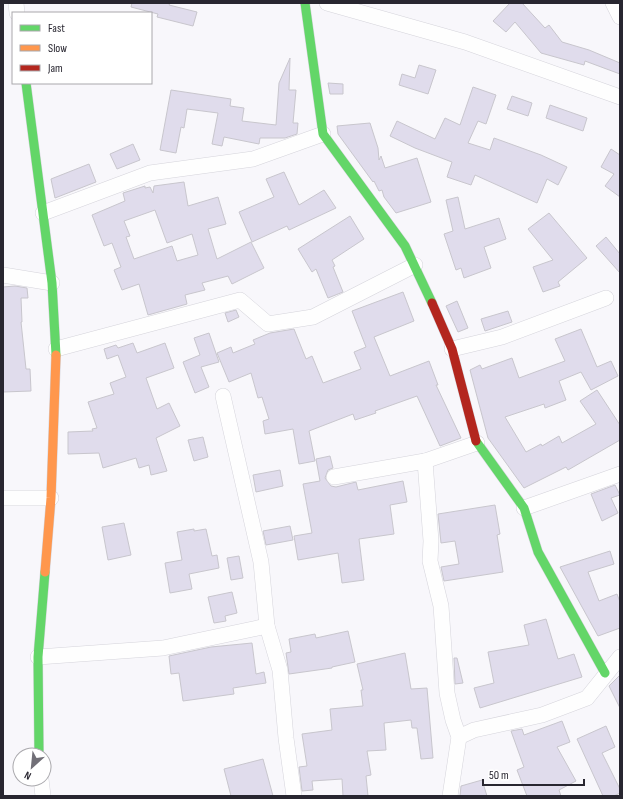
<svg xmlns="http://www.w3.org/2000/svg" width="623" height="799" font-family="'Sofia Sans Condensed',sans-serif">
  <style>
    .building { fill: #e0dcec; stroke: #c8c6cd; fill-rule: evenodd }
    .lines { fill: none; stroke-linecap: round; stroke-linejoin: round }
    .street-casing { stroke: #d5d4db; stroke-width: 16 }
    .fast-casing { stroke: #d5d4db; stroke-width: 10 }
    .slow-casing { stroke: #d5d4db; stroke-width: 10 }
    .jam-casing { stroke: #d5d4db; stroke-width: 10 }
    .street { stroke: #fefefe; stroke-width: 15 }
    .fast { stroke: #63d668; stroke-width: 9 }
    .slow { stroke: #ff974d; stroke-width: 9 }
    .jam { stroke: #b3261e; stroke-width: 9 }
  </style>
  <rect width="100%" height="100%" fill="#f8f7fb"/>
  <!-- building -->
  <g class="building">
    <polygon points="132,3 170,3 169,5 197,12 193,26 157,17 158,14 131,7"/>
    <polygon points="510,3 522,3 545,28 549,25 562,42 589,50 620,63 620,74 585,61 584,65 541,53 515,22 506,32 493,21"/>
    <polygon points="290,58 289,90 296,90 293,123 298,123 297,134 285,138 260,138 259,144 224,137 222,146 212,144 218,113 187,109 184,128 181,127 176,153 160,150 171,90 231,99 230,106 244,108 242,121 276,125 279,83"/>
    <polygon points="419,65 436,70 428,94 399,85 402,74 415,78"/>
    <polygon points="328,83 343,84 343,94 330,94"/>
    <polygon points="473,87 496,95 486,124 478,121 468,143 490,150 494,138 541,155 567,167 558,185 547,179 537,203 475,175 471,185 447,177 452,162 415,148 390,136 397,121 435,139 445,118 460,125"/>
    <polygon points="512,96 532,103 528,116 507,109"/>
    <polygon points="550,105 587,118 583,131 546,118"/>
    <polygon points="370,123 378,148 379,160 381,156 385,168 417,158 431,202 396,213 384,197 382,190 379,191 374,181 373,182 338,134 337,126"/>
    <polygon points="133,144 140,160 117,169 110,154"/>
    <polygon points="611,149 620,155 620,197 605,186 614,174 601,167"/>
    <polygon points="89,164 96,182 55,198 51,179"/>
    <polygon points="284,172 299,205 324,190 336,208 289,230 287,226 252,242 239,212 274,197 266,179"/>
    <path d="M184,182L188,206L218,197L226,224L208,229L217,259L251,242L264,268L232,284L228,276L202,283L205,290L185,295L187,304L148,315L139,284L122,290L114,270L121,267L112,243L104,246L92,215L125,201L123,193L145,186V188L150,187L153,193L154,186ZM155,210L167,243L192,234L198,255L177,261L172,246L134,259L126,237L130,236L124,221Z"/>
    <polygon points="458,197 465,229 499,218 506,239 484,247 491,268 464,278 461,268 456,270 444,234 453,231 446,200"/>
    <polygon points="549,213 587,258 558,282 560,286 543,292 533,267 553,260 528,229"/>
    <polygon points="350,216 364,239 332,260 335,266 333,267 343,292 328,298 316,269 312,272 298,249"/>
    <polygon points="606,237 620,254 620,273 596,246"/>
    <polygon points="15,286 27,288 28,298 21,298 22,322 21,322 26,369 30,369 31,391 3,392 3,287"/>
    <polygon points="403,292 414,321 374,337 390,376 429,361 438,385 436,385 461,438 440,446 417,396 375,411 376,413 355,420 353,414 309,431 315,461 299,464 293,429 265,434 263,421 269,419 262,397 258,398 251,373 229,382 217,353 231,347 233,353 255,344 253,340 270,333 294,329 306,359 312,356 323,383 361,369 354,352 366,347 352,311"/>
    <polygon points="457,301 468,328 458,332 446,306"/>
    <polygon points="236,310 239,317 228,322 225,313"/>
    <polygon points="508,311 512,322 485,331 481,319"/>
    <polygon points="581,329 597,367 611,361 618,376 591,390 581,372 559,381 566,400 545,408 544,404 505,417 526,452 541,444 542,446 559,436 562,443 596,424 580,401 597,390 620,425 620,440 568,470 566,467 524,488 488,438 470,370 480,365 482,369 512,358 519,378 565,361 555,339"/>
    <polygon points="209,333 219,362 201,367 209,387 195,393 183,362 200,355 194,338"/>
    <polygon points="133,343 137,353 165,343 174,368 146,378 157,409 169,403 180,426 156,438 167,471 151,475 149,465 139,468 136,458 103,468 99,453 68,454 68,432 93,431 92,429 97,428 88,402 114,394 110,383 126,377 118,355 107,359 104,349 116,345 118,348"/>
    <polygon points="203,437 208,457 194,461 188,440"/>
    <polygon points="330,456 333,468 328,470 325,478 331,486 336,487 356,482 358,490 403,481 407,502 390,505 394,534 359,539 364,580 342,583 338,553 298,560 294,536 312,533 303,484 320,481 316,459"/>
    <polygon points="280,470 283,486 256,492 253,475"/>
    <polygon points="615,485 620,495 611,498 618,513 602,521 591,494"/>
    <polygon points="495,505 500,534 497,535 503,572 444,581 441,567 459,564 455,541 441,543 438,514"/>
    <polygon points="124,523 131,555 108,560 102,527"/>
    <polygon points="290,526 293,540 266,545 263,531"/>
    <polygon points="194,529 194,531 206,529 212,556 217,555 219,568 189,574 192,589 170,593 165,563 182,560 177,532"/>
    <polygon points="610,551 614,564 588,572 599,601 617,594 620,602 620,628 598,636 560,567"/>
    <polygon points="239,556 243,578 231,580 227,558"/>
    <polygon points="232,592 237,613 225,616 226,621 214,623 208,597"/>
    <polygon points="546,619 558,659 574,654 582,677 480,708 474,688 494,683 488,652 529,645 524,625"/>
    <polygon points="348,631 355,662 332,667 332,668 289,674 286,653 291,652 289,639 315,634 316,638"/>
    <polygon points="252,643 256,674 264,672 266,683 233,688 234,694 183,701 179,673 171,674 169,656 211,647"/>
    <polygon points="405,653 411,689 427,688 433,758 421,759 417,728 412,728 411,720 384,723 386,750 367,751 371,775 366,776 368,796 343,796 342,779 312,781 313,790 302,791 299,767 307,766 302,734 332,730 330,709 363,706 361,690 363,690 357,664"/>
    <polygon points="454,658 457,658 463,683 455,684"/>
    <polygon points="620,675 620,708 609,686"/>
    <polygon points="562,721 570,742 557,747 576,781 559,790 561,796 527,796 517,770 524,767 511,731 522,729 524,735"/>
    <polygon points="606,726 615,747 602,753 620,789 620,793 614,796 603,796 577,739"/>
    <polygon points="263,759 273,796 231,796 224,769"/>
    <polygon points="482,780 487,796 460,796 461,786"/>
  </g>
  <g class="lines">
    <defs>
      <g id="street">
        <polyline points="16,3 17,13"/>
        <polyline points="327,3 465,42 620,97"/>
        <polyline points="613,3 620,17"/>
        <polyline points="43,213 150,173 253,159 323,134"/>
        <polyline points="3,275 52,283"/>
        <polyline points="56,349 240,300 268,324 313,317 415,265"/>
        <polyline points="452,349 502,337 606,298"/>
        <polyline points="223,396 261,562 267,626 280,670 286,738 294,796"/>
        <polyline points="425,461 431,541 430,561 441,606 447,693 453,720 459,737 450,796"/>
        <polyline points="334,477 425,461 477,443"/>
        <polyline points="3,498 51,498"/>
        <polyline points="524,508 620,474"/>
        <polyline points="38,657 163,648 267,626"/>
        <polyline points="459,737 474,730 542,715 587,698 620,657"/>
        <polyline points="41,779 43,796"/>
      </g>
      <g id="fast">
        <polyline points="305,3 323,134 405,246 432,303"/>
        <polyline points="26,83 52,283 56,355"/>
        <polyline points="476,441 524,508 538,552 605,673"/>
        <polyline points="39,755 38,657 45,572"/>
      </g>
      <polyline id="slow" points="45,572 51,498 56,355"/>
      <polyline id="jam" points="432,303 452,349 476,441"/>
    </defs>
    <!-- street casing -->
    <use href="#street" class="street-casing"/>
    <!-- fast casing -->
    <use href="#fast" class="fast-casing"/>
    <!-- slow casing -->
    <use href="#slow" class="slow-casing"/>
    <!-- jam casing -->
    <use href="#jam" class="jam-casing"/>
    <!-- street -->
    <use href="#street" class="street"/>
    <!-- fast -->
    <use href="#fast" class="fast"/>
    <!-- slow -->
    <use href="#slow" class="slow"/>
    <!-- jam -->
    <use href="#jam" class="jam"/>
  </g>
  <!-- border -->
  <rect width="623" height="799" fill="none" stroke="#282630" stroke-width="8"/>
  <!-- legend -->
  <rect x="12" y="12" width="140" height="72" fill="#ffffff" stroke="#a9a8ac"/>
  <rect x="20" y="25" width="20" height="6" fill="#63d668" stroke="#a9a8ac"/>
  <text x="48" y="32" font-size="12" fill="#282630">Fast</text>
  <rect x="20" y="45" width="20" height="6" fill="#ff974d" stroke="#a9a8ac"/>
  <text x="48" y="52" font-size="12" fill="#282630">Slow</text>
  <rect x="20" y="65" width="20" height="6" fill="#b3261e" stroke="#a9a8ac"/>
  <text x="48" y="72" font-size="12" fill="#282630">Jam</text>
  <!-- north arrow -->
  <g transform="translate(32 767) rotate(207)"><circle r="19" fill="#ffffff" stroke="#a9a8ac"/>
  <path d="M0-3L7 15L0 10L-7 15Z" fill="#716f77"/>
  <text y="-6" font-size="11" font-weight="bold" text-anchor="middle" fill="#282630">N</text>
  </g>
  <!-- scale -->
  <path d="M483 779v6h101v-6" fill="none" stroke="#282630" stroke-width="2"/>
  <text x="489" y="779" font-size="12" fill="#282630" stroke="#ffffff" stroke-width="3" paint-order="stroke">50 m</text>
</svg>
